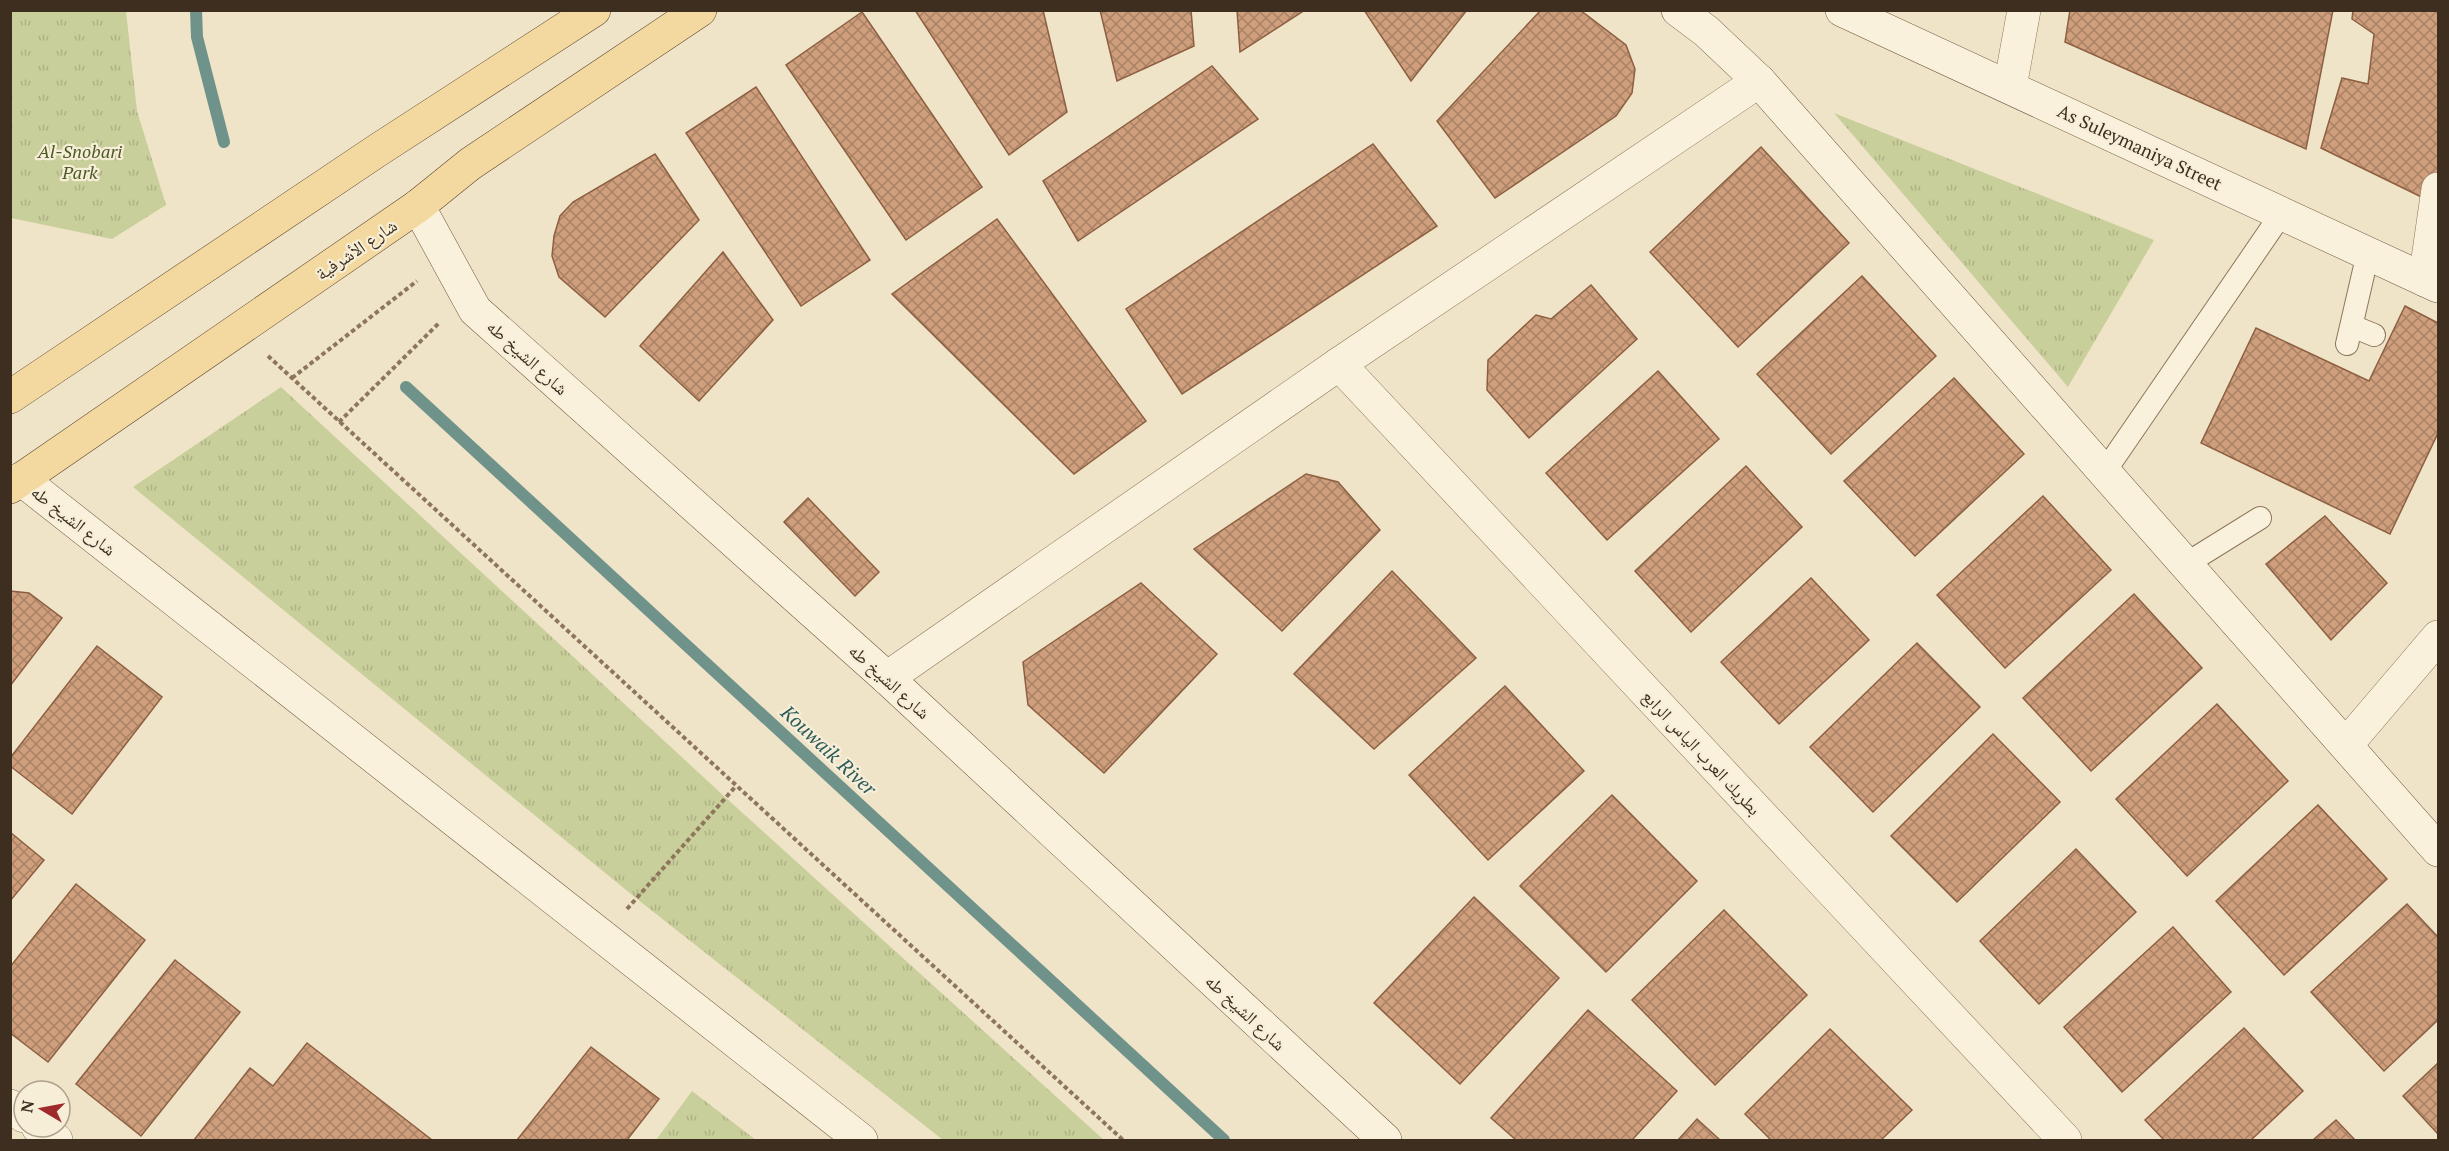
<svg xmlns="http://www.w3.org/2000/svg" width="2449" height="1151" font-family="'PT Serif','Noto Naskh Arabic',serif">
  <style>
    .grass { fill: url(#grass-tufts) }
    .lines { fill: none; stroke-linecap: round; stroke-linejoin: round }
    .stream { stroke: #6f938a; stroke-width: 12 }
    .building { fill: url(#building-cross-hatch); stroke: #8d5f41; stroke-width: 1.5 }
    .service-casing { stroke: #8d765c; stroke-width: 24 }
    .minor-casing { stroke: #8d765c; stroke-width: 34 }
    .secondary-casing { stroke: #6f573f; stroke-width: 34 }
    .primary-casing { stroke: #5b4430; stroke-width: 34 }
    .path { stroke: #8d765c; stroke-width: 4; stroke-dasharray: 4.5 3; stroke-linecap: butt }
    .service { stroke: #faf1dc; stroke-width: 22 }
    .minor { stroke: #faf1dc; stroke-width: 33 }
    .secondary { stroke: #faf1dc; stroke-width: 33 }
    .primary { stroke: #f3d9a0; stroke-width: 33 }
    .labels { text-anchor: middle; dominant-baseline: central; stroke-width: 4.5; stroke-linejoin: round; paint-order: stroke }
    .street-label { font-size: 18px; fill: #3d2e20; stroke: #f7eed8 }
    .park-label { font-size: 18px; font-style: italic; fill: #4d5a26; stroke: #f7eed8 }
    .water-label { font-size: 20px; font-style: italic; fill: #2f5d5a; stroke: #f7eed8 }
  </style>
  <defs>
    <pattern id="grass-tufts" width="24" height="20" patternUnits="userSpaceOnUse" patternTransform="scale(1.5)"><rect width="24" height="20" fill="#c9cf9b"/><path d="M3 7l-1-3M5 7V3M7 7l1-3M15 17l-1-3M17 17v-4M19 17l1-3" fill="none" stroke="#aeb285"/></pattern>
    <pattern id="building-cross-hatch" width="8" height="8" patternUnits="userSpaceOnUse" patternTransform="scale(1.5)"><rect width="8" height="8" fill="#cf9f7d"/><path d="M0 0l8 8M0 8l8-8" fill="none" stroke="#a98266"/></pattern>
  </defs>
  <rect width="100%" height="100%" fill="#f0e4c8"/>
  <!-- grass -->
  <g class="grass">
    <polygon points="10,11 126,11 137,111 166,205 112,239 11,218"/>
    <polygon points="1834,113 2154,240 2068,387"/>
    <polygon points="281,387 725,797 1104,1140 943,1140 637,899 133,487"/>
    <polygon points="692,1091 756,1140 656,1140"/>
  </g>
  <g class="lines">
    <!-- stream -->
    <g class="stream">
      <polyline points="196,10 197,37 224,142"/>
      <polyline points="406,387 1224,1140"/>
    </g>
  </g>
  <!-- building -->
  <g class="building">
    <polygon points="915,10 1043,10 1067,112 1009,155"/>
    <polygon points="1100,10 1191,10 1194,46 1117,81"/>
    <polygon points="1237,10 1305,10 1240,52"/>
    <polygon points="1364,10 1467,10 1411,81"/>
    <polygon points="1541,10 1580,10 1626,45 1635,69 1632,93 1616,116 1495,198 1437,121"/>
    <polygon points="2070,10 2333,10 2306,149 2065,42"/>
    <polygon points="2353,10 2438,10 2438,188 2436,204 2321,148 2342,78 2368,84 2374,34 2352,19"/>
    <polygon points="862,12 982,187 906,240 786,65"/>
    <polygon points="1212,66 1258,119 1078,241 1043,181"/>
    <polygon points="756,87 870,260 801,306 686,133"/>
    <polygon points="1373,144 1437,226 1182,394 1126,309"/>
    <polygon points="1761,147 1849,243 1738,347 1650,252"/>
    <polygon points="655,154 699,220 605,317 559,277 552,256 554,236 560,216 573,202"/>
    <polygon points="997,219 1146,421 1074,474 892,294"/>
    <polygon points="723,252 773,320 699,401 640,346"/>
    <polygon points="1862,276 1936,356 1831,454 1757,374"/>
    <polygon points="1591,285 1637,339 1529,438 1487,390 1488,360 1536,315 1551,319"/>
    <polygon points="2405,306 2438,323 2438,433 2390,534 2201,443 2256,328 2369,381"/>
    <polygon points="1658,371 1719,439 1607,540 1546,473"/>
    <polygon points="1954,378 2024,454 1915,556 1844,481"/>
    <polygon points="1746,466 1802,527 1691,632 1635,571"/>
    <polygon points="1306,474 1338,482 1380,530 1282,631 1194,549"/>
    <polygon points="2043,496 2111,570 2005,668 1937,595"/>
    <polygon points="808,498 879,572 855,596 784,522"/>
    <polygon points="2325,516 2387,583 2331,640 2266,564"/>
    <polygon points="1392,571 1476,658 1374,749 1294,674"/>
    <polygon points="1811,578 1869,640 1779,724 1721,662"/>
    <polygon points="1141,583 1217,654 1104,773 1028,705 1023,662"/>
    <polygon points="10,591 29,593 62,618 10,686"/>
    <polygon points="2134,594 2202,668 2091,771 2023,698"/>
    <polygon points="1917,643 1980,707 1873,812 1810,747"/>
    <polygon points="97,646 162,697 72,814 10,766 10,758"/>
    <polygon points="1505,686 1584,771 1488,860 1409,775"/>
    <polygon points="2217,704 2288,781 2187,876 2116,799"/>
    <polygon points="1993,734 2060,802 1957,902 1891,836"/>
    <polygon points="1612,795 1697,881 1606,972 1520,886"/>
    <polygon points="2318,805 2387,879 2284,975 2216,901"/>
    <polygon points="10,832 44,860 10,901"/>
    <polygon points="2076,849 2136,912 2039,1004 1980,941"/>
    <polygon points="76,884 145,940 48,1062 10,1033 10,967"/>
    <polygon points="1474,897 1559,978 1460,1084 1374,1003"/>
    <polygon points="2407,904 2438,937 2438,1020 2384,1071 2311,992"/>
    <polygon points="1724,910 1807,995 1715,1085 1632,1000"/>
    <polygon points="2173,927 2231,992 2122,1092 2064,1027"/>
    <polygon points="175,960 240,1012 141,1136 76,1084"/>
    <polygon points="1588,1010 1677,1091 1632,1140 1516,1140 1491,1118"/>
    <polygon points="2244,1028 2303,1091 2251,1140 2164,1140 2145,1120"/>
    <polygon points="1830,1029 1912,1110 1881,1140 1771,1140 1745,1114"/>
    <polygon points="307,1043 432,1140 194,1140 250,1068 273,1086"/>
    <polygon points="591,1047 659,1099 627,1140 517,1140"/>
    <polygon points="2438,1063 2438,1134 2403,1096"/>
    <polygon points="1697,1119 1720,1140 1678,1140"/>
    <polygon points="2336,1120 2355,1140 2313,1140"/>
  </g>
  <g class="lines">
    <defs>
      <g id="service">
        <polyline points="2352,326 2374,335"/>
        <polyline points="2347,344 2368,253"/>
        <polyline points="2105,471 2282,213"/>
        <polyline points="2186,564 2260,518"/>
      </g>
      <g id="minor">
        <polyline points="2010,87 2024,10"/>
        <polyline points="2425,280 2438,189"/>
        <polyline points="1339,364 2065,1140"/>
        <polyline points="887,678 1339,364 1759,81"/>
        <polyline points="2346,745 2438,637"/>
        <polyline points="10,1106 24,1116"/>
        <polyline points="38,1127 56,1140"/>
      </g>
      <g id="secondary">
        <polyline points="1678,10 1706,31 1759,81 2438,850"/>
        <polyline points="1842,10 2438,286"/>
        <polyline points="418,206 475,310 887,678 1385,1140"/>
        <polyline points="21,479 861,1140"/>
      </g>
      <g id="primary">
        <polyline points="10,397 378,150 594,10"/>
        <polyline points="10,487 418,206 470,164 700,10"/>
      </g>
    </defs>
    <!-- service casing -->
    <use href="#service" class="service-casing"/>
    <!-- minor casing -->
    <use href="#minor" class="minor-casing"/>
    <!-- secondary casing -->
    <use href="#secondary" class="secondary-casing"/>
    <!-- primary casing -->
    <use href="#primary" class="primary-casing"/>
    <!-- path -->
    <g class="path">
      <polyline points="268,356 1123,1140"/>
      <polyline points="292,378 417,281"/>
      <polyline points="339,422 439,323"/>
      <polyline points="627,909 736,786"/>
    </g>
    <!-- service -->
    <use href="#service" class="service"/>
    <!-- minor -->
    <use href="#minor" class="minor"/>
    <!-- secondary -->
    <use href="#secondary" class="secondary"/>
    <!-- primary -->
    <use href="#primary" class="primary"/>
  </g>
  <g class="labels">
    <!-- street labels -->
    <g class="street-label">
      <text transform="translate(2140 147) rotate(25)">As Suleymaniya Street</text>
      <text transform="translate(356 249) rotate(-34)">شارع الأشرفية</text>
      <text transform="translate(528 357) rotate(42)">شارع الشيخ طه</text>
      <text transform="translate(74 520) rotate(38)">شارع الشيخ طه</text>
      <text transform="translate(890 681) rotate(42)">شارع الشيخ طه</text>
      <text transform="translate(1702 752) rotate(47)">بطريك العرب الياس الرابع</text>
      <text transform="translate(1246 1012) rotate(43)">شارع الشيخ طه</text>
    </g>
    <!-- park labels -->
    <g class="park-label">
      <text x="80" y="151">Al-Snobari<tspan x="80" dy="21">Park</tspan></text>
    </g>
    <!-- water labels -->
    <g class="water-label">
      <text transform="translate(829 750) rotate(43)">Kouwaik River</text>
    </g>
  </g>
  <!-- border -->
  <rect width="2449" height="1151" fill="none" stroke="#3d2e20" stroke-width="24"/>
  <!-- north arrow -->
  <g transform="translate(42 1109) rotate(280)"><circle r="28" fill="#f7eed8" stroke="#ada18e" stroke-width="1.5"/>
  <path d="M0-4.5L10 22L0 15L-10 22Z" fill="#9e2a2b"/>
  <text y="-9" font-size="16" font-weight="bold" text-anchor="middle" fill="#3d2e20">N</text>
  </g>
</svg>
